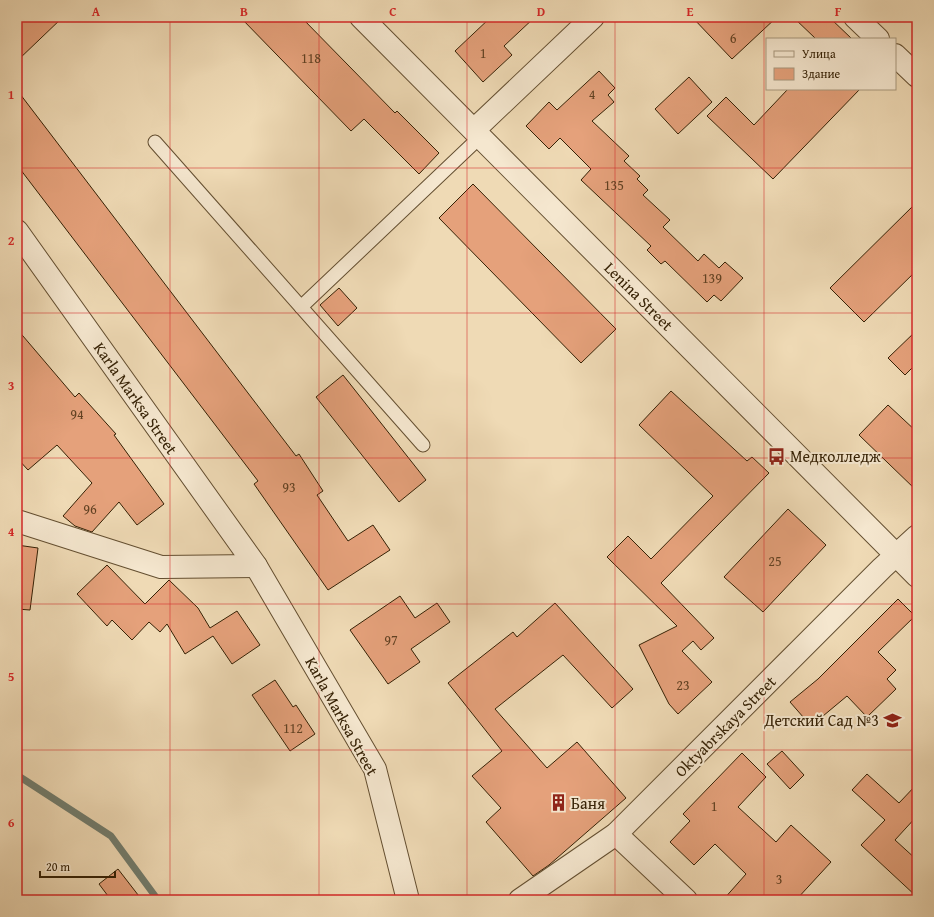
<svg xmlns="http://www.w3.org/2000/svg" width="934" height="917" font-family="'Gentium Book Plus',serif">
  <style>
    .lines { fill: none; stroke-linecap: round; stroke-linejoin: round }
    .stream { stroke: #727d6e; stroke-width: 7 }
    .building { fill: #e5a17b; stroke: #352105 }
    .service-casing { stroke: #644f31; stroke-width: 15 }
    .minor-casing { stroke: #644f31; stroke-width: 24 }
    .tertiary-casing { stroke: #644f31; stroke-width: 24 }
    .service { stroke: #f5e7cf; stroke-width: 13 }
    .minor { stroke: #f5e7cf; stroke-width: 22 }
    .tertiary { stroke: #f5e7cf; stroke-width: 22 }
    .grid { fill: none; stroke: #d62828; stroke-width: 1; stroke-opacity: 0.55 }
    .labels { text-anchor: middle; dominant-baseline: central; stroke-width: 4; stroke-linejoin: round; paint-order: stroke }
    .number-label { font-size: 14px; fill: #614122 }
    .street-label { font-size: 16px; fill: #352105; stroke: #f5e7cf }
    .poi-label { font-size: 16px; fill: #352105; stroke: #f5e7cf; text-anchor: start }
    .neatline { fill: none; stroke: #d62828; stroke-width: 1.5 }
    .grid-label { font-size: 13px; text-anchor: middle; font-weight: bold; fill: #d62828 }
  </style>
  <rect width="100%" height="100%" fill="#efdab5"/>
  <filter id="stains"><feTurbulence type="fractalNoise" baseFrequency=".005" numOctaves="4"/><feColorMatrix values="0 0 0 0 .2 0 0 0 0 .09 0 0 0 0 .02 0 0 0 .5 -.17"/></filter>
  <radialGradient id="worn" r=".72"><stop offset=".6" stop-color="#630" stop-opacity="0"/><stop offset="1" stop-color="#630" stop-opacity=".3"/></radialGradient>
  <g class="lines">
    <!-- stream -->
    <polyline class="stream" points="17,775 111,836 158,900"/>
  </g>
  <!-- building -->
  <g class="building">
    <polygon points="17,17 63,17 17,61"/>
    <polygon points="240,17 301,17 395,113 397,111 439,153 419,174 364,119 351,131"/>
    <polygon points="491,17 535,17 504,46 512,55 483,82 455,51"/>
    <polygon points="692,17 777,17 732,59"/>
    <polygon points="793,17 829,17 852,39 816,39"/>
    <polygon points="599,71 615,88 608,95 614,102 592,121 629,156 624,161 640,176 637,179 648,190 643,195 670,220 663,227 698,261 704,254 719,268 725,262 743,278 721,301 714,295 707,302 665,261 661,264 647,250 651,246 581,180 591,169 560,138 549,149 526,126 549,102 557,110"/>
    <polygon points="689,77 712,102 678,134 655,109"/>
    <polygon points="788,89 860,89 773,179 707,116 726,97 754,125"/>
    <polygon points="17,90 296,456 299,454 323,491 317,495 348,541 373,525 390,550 328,590 254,484 258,481 17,165"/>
    <polygon points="473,184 616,329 581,363 439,218"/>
    <polygon points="917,202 917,270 864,322 830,288"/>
    <polygon points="339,288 357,308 338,326 320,305"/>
    <polygon points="17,329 75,397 79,393 116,434 114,435 164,504 137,525 119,502 92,532 75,526 63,516 92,483 57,445 28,470 17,458"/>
    <polygon points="917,330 917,363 905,375 888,358"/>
    <polygon points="343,375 426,480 399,502 316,397"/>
    <polygon points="671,391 747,461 752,457 769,473 661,583 714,638 701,650 693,641 682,651 712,682 678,714 669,704 639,645 677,626 607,557 628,536 651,559 713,496 639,425"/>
    <polygon points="888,405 917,432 917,491 859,435"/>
    <polygon points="788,509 826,545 763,612 724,577"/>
    <polygon points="17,545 38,548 30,610 17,609"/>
    <polygon points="107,565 145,604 169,580 198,608 210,628 237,611 260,645 232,664 213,636 185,654 167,624 160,632 149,622 132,640 112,620 107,626 77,594"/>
    <polygon points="400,596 415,618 437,603 450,622 411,649 420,662 388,684 350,630"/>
    <polygon points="898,599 915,616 878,652 896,670 887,679 896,689 867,717 847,696 811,726 790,702 818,679"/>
    <polygon points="555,603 633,689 612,708 563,655 495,709 547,768 577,742 626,798 549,865 533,876 486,822 501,808 472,776 502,751 448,683 513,632 517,637"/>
    <polygon points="275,680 293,707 296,705 315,734 290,751 252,695"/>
    <polygon points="782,751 804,775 790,789 767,764"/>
    <polygon points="742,753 766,777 738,807 776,842 791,825 831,862 796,900 723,900 746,874 715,844 694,865 670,842 690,821 683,814"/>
    <polygon points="867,774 899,803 917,784 917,816 895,840 917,860 917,897 861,845 885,820 852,790"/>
    <polygon points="118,869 142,900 111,900 99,884"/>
  </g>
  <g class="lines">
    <defs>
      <g id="service">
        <polyline points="155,142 423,445"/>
        <polyline points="301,307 480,137"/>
      </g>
      <g id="minor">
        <polyline points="855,17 878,39"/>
        <polyline points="895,55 917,76"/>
        <polyline points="474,130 593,17"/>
        <polyline points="17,231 256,566 375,769 408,900"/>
        <polyline points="17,521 161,567 256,566"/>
        <polyline points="616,834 686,900"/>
      </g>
      <g id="tertiary">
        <polyline points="361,17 917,576"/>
        <polyline points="520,900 616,834 882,568 917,536"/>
      </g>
    </defs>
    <!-- service casing -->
    <use href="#service" class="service-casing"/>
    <!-- minor casing -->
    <use href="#minor" class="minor-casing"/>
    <!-- tertiary casing -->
    <use href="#tertiary" class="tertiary-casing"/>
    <!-- service -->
    <use href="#service" class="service"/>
    <!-- minor -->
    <use href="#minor" class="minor"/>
    <!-- tertiary -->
    <use href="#tertiary" class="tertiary"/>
  </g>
  <!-- grid -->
  <path class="grid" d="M170,17V900M319,17V900M467,17V900M615,17V900M764,17V900M17,168H917M17,313H917M17,458H917M17,604H917M17,750H917"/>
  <!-- icons -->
  <defs>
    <symbol id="bus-bare" viewBox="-9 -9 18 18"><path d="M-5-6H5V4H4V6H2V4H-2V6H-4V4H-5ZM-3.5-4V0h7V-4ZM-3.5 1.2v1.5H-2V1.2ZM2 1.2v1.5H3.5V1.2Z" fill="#8f2418" stroke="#f5e7cf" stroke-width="2.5" paint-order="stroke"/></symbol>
    <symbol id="school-bare" viewBox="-9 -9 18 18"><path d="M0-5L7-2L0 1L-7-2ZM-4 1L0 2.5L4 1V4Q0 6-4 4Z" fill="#8f2418" stroke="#f5e7cf" stroke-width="2.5" paint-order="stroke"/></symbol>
    <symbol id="building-bare" viewBox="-9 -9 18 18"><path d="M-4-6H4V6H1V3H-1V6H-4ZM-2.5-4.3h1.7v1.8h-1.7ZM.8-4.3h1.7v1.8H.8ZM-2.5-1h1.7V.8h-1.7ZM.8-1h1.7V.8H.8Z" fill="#8f2418" stroke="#f5e7cf" stroke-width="2.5" paint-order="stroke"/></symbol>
  </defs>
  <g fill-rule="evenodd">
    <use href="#bus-bare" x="764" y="444" width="25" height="25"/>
    <use href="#school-bare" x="880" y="708" width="25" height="25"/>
    <use href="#building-bare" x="546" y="790" width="25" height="25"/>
  </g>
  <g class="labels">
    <!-- number labels -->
    <g class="number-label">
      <text x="733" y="38">6</text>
      <text x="483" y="53">1</text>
      <text x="311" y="58">118</text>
      <text x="592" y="94">4</text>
      <text x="614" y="185">135</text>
      <text x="712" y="278">139</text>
      <text x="77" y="414">94</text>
      <text x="289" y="487">93</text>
      <text x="90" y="509">96</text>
      <text x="775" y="561">25</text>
      <text x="391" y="640">97</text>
      <text x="683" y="685">23</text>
      <text x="293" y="728">112</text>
      <text x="714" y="806">1</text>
      <text x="779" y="879">3</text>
    </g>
    <!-- street labels -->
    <g class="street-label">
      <text transform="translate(639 296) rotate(45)">Lenina Street</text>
      <text transform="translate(136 398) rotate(55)">Karla Marksa Street</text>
      <text transform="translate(342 716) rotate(61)">Karla Marksa Street</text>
      <text transform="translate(725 726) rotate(-45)">Oktyabrskaya Street</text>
    </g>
    <!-- poi labels -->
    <g class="poi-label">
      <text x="790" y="456">Медколледж</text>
      <text x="879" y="720" text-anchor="end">Детский Сад №3</text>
      <text x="571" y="803">Баня</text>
    </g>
  </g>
  <!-- margin -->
  <rect width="934" height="917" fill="none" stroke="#efdab5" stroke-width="44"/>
  <!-- legend -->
  <rect x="766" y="38" width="130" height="52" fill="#f5e7cf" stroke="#a8987e"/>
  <rect x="774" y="51" width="20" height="6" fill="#f5e7cf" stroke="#a8987e"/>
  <text x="802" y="58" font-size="12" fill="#352105">Улица</text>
  <rect x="774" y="68" width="20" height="12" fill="#e5a17b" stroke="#a8987e"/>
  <text x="802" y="78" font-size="12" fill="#352105">Здание</text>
  <!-- scale -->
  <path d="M40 871v6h75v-6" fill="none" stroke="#352105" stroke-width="2"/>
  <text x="46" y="871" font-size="12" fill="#352105" stroke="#f5e7cf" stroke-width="3" paint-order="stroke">20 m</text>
  <rect x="22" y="22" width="890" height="873" class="neatline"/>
  <g class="grid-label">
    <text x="96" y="16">A</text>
    <text x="244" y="16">B</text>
    <text x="393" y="16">C</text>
    <text x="541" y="16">D</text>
    <text x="690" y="16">E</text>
    <text x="838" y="16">F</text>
    <text x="11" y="99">1</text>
    <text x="11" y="245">2</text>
    <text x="11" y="390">3</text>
    <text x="11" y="536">4</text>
    <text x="11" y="681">5</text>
    <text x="11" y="827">6</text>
  </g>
  <rect width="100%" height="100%" filter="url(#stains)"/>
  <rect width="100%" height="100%" fill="url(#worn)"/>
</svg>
